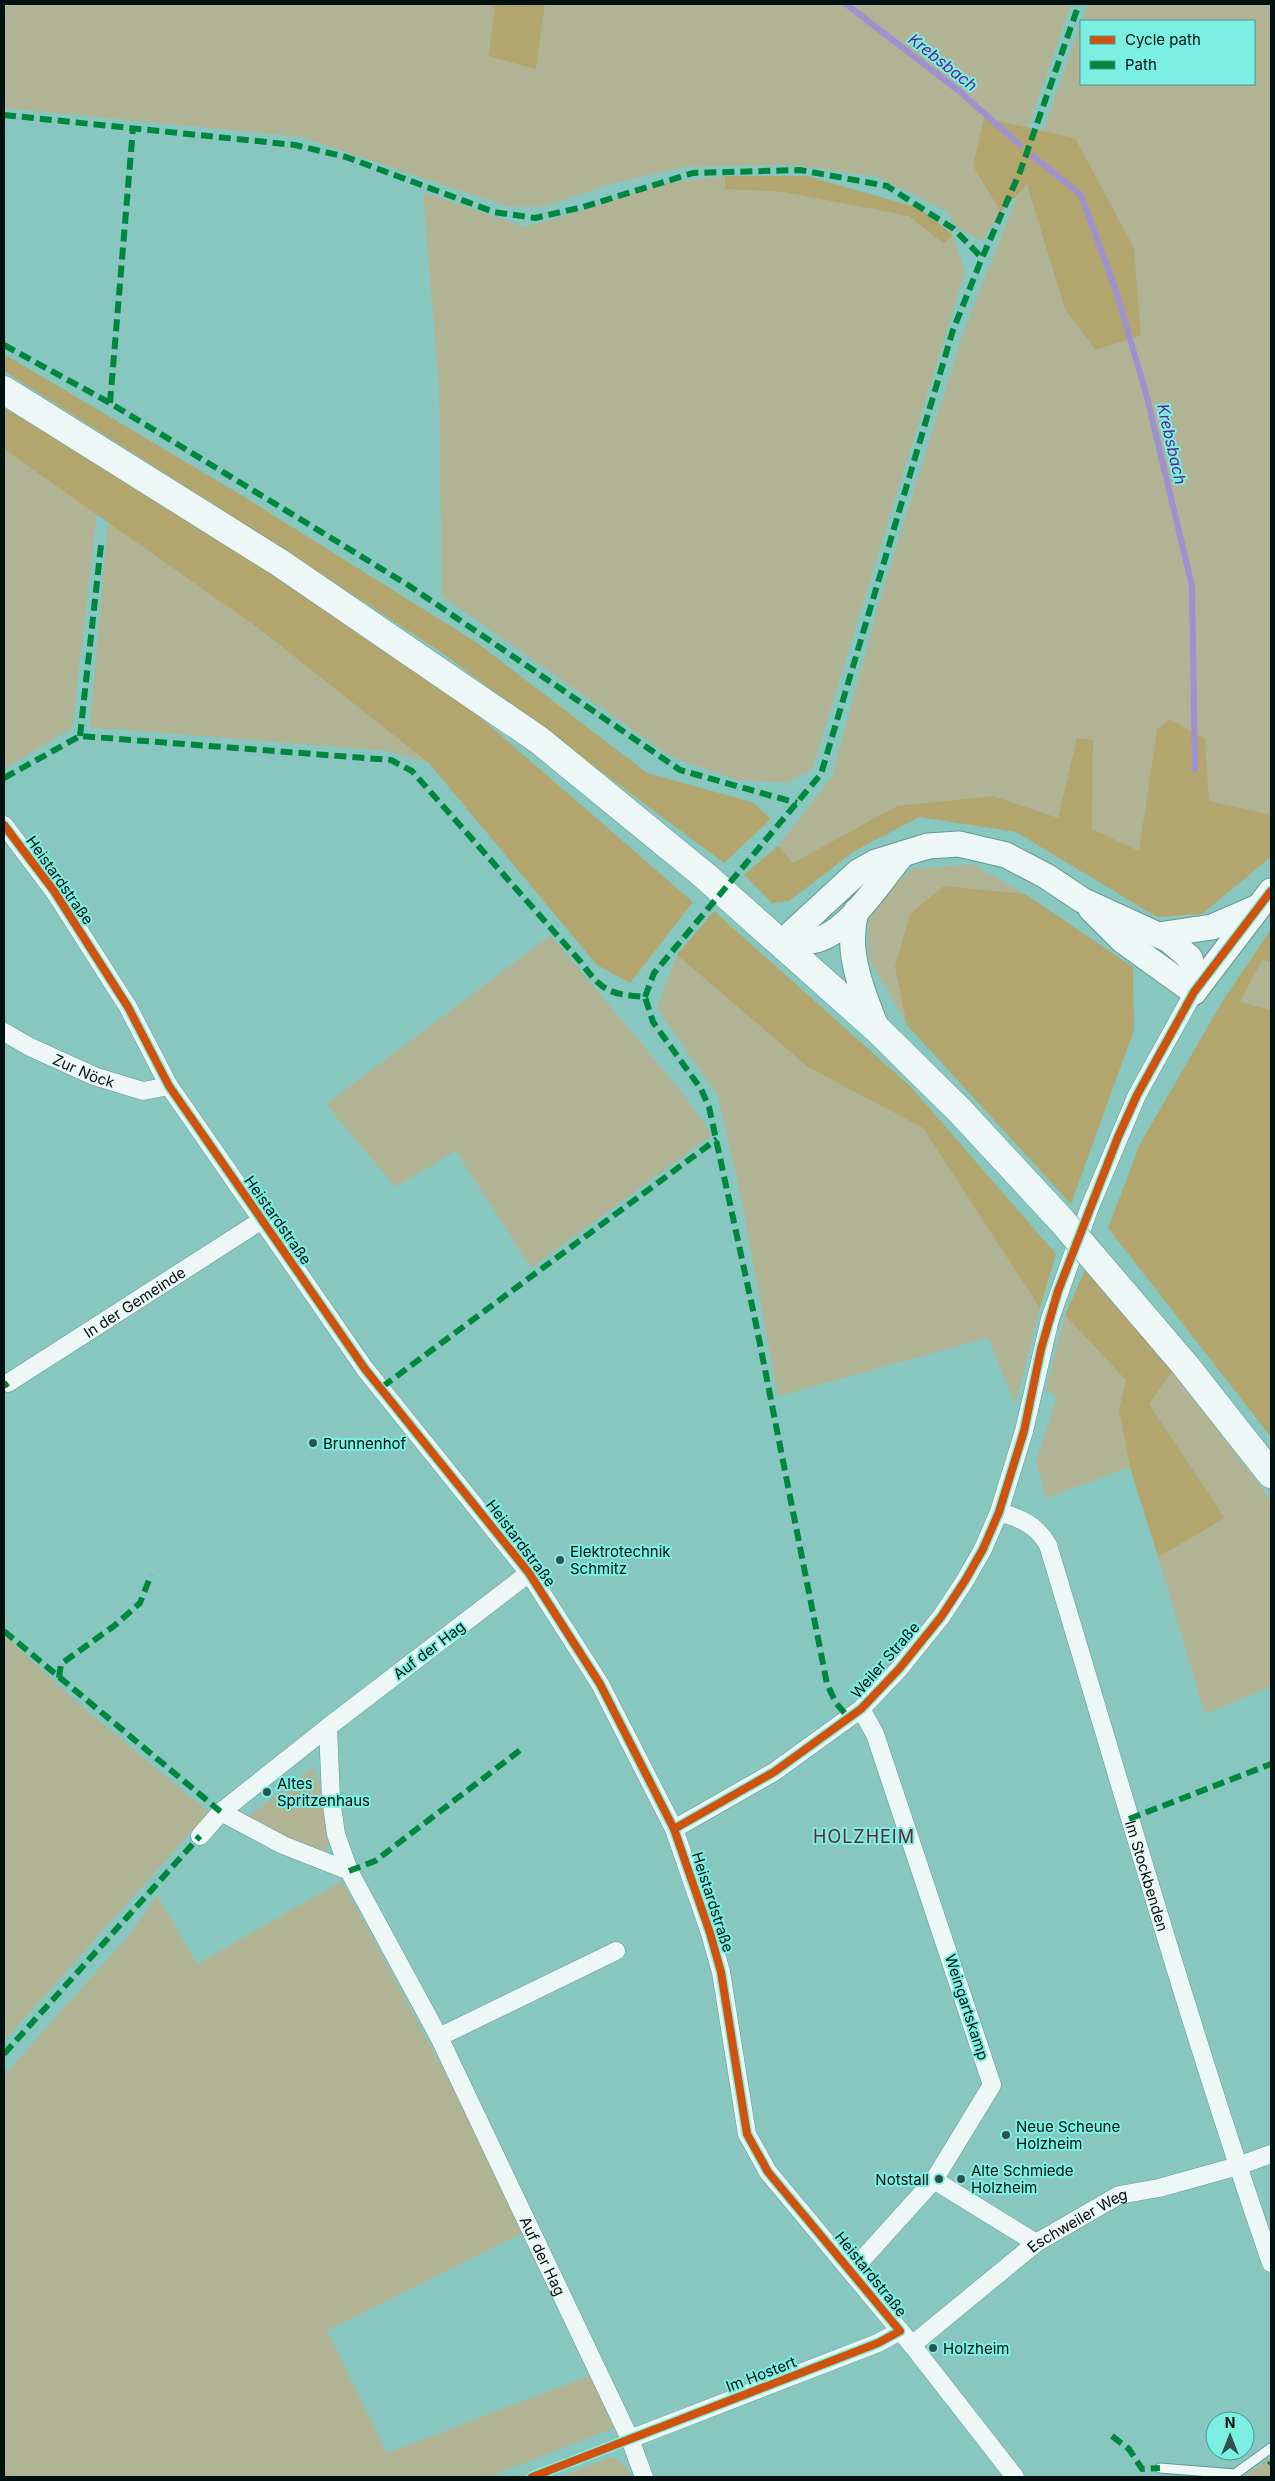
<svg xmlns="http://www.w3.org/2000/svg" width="1275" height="2481" font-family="Inter,sans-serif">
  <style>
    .green { fill: #b1b395 }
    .forest { fill: #b3a56e }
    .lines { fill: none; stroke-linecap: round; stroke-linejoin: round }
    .stream { stroke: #9e91d0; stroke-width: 6 }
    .lane-casing { stroke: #639994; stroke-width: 11 }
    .street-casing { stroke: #639994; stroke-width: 19 }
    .secondary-casing { stroke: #639994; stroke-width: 27 }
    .primary-casing { stroke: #639994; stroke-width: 29 }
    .lane { stroke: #edf7f6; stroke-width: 9 }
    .street { stroke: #edf7f6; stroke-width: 18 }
    .secondary { stroke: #edf7f6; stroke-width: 25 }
    .primary { stroke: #edf7f6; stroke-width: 28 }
    .primary-bridge-casing { stroke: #639994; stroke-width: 29; stroke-linecap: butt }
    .primary-bridge { stroke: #edf7f6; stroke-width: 28 }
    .quiet { stroke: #00873e; stroke-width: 6; stroke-dasharray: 12 6; stroke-linecap: butt }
    .cycleway-casing { stroke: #7befe2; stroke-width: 11 }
    .cycleway { stroke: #d1520c; stroke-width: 8 }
    .poi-dot { fill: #30514d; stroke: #7befe2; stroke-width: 2 }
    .labels { text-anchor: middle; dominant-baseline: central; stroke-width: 4; stroke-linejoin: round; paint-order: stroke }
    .street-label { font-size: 15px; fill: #00110f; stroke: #7befe2 }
    .poi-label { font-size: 15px; fill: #00110f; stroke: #7befe2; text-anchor: start }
    .water-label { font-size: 16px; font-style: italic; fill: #602290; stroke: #7befe2 }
    .quarter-label { font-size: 18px; letter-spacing: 1px; fill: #692538; stroke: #7befe2 }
  </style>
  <rect width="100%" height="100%" fill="#88c7c0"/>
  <!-- green -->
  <g class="green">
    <polygon points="4,4 488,4 495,9 536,69 545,4 1071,4 1028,128 984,118 974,166 1001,212 982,241 957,228 945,210 875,176 791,165 684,167 607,185 544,207 509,207 301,137 4,108"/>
    <polygon points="1088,4 1271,4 1271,809 1267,814 1209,801 1205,739 1157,730 1139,851 1092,829 1093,740 1077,738 1058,818 993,796 897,806 793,863 778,846 832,776 881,596 964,330 1019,192 1027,184 1065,309 1096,350 1141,335 1134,248 1075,139 1043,131 1081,23 1081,84 1254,84 1254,21 1082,21"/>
    <polygon points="725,176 725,189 785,192 909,216 944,244 953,235 965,272 812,770 786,783 736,780 670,756 442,596 439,389 423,192 525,227 584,210 659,184"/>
    <polygon points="4,449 97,513 72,728 4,769"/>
    <polygon points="108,521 258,628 429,763 386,751 90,727"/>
    <polygon points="972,864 1025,894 944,886 895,967 907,1025 869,959 867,910 912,869"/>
    <polygon points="551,935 684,1095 712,1135 531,1268 456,1151 395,1187 326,1104"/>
    <polygon points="677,955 808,1067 923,1128 1040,1308 1015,1404 988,1338 778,1396 740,1193 718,1096 657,1008"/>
    <polygon points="1262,960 1271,963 1271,1010 1240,1002"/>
    <polygon points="1065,1315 1126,1380 1119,1410 1130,1467 1046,1498 1036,1461 1057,1397 1046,1390"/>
    <polygon points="1172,1371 1271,1500 1271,1687 1205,1714 1158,1557 1225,1518 1149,1404"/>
    <polygon points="4,1635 80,1705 209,1812 4,2041"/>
    <polygon points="313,1767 327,1802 332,1839 324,1852 304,1847 245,1819"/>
    <polygon points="342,1881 477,2133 527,2231 327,2331 387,2453 591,2375 616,2427 490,2477 4,2477 4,2075 130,1934 157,1895 197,1964"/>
    <polygon points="611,2457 622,2463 633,2477 559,2477"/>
    <polygon points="1271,2458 1271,2477 1242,2477"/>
  </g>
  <!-- forest -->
  <g class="forest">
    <polygon points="488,4 545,4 536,69 488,56 495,9"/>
    <polygon points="984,118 1075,138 1134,248 1141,335 1096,350 1065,309 1027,185 1001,212 973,166"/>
    <polygon points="725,176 807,176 919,208 953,235 944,244 909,216 785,192 725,189"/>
    <polygon points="4,354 238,493 476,642 647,773 752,802 771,819 724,863 441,652 226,512 4,371"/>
    <polygon points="4,408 169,505 437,680 693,902 630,983 597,965 429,763 258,628 4,449"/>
    <polygon points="1170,719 1205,739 1209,801 1267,814 1271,809 1271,857 1202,914 1157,917 1016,832 919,817 853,852 789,901 772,903 744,875 778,846 793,863 897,806 993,796 1058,818 1077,738 1093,740 1092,829 1139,851 1157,729"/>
    <polygon points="944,886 1025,894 1133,967 1134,1030 1071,1204 907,1025 895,967 910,914"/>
    <polygon points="714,911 911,1087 1056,1254 1040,1308 923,1128 808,1067 677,955"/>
    <polygon points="1271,929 1271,963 1262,960 1240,1002 1271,1010 1271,1437 1108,1228 1140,1144 1222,1002"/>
    <polygon points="1085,1270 1172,1371 1149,1404 1225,1518 1158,1557 1130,1467 1119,1410 1126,1380 1065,1315"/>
  </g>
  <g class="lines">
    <!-- stream -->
    <g class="stream">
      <polyline points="846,4 959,91 1020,145"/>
      <polyline points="1033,156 1081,195 1116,291 1147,397 1192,586 1195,769"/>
    </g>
    <defs>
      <polyline id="lane" points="1160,2468 1235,2474 1271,2448"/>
      <g id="street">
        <polyline points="4,825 54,891 128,1007 169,1086 262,1220 365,1369 529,1573 600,1684 674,1829 710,1933 721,1972 747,2134 768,2172 912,2345 1015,2477"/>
        <path id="s1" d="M4,1032L30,1047L94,1076L143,1091L169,1086"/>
        <path id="s2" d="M8,1383L262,1220"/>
        <path id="s3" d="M999,1512C1020,1518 1037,1525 1048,1545C1121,1785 1189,2026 1271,2263"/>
        <path id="s4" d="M529,1573L328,1727L331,1799L336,1834L349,1871L439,2037L630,2439L644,2477"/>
        <polyline points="221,1812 283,1845 349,1871"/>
        <polyline points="674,1829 774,1772 861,1709 899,1669 941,1617 966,1579 983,1549 999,1512 1024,1431 1050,1319 1089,1209 1137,1095 1194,992"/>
        <polyline points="200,1836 221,1812 328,1727"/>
        <polyline points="439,2037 616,1951"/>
        <polyline points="934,2180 1036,2243"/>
        <polyline points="851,2272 934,2180 992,2085 875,1734 861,1709"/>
        <path id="s5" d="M912,2345L1036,2243L1119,2195L1159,2188L1238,2166L1271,2154"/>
        <polyline points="630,2439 878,2343 900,2331"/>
      </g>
      <g id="secondary">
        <polyline points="1091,909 1122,940 1194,992"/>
        <path d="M856,911C845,952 862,991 877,1029"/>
        <polyline points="1158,935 1212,927 1256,908"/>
        <polyline points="781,943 858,872 876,862 928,846 959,844 1006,855 1046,876 1082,900 1169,940 1190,958 1195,978 1194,992"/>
        <path d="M781,943C793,942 805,943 816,940C849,932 881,880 902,855"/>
        <polyline points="1194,992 1271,891"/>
      </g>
      <g id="primary">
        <polyline points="4,390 280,563 539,740 704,875 877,1029 961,1112 1062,1221"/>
        <polyline points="1091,1255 1185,1365 1271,1474"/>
      </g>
    </defs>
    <!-- lane casing -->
    <use href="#lane" class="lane-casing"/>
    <!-- street casing -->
    <use href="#street" class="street-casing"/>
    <!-- secondary casing -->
    <use href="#secondary" class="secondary-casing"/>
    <!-- primary casing -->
    <use href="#primary" class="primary-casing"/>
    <!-- lane -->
    <use href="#lane" class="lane"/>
    <!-- street -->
    <use href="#street" class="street"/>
    <!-- secondary -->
    <use href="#secondary" class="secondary"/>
    <!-- primary -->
    <use href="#primary" class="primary"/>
    <defs>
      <polyline id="primary-bridge" points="1062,1221 1091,1255"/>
    </defs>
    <!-- primary-bridge casing -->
    <use href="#primary-bridge" class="primary-bridge-casing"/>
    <!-- primary-bridge -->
    <use href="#primary-bridge" class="primary-bridge"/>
    <!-- quiet -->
    <g class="quiet">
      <polyline points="4,115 295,145 346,157 494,212 535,218 583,207 693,173 800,170 887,186 954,229 982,258"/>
      <polyline points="4,345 110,403 408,585 680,770 797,803"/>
      <polyline points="110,403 133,128"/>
      <polyline points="80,736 101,545"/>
      <path d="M4,778L80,736L391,760L412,771L580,961C602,991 608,994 645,997L653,1022L701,1089L709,1107L756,1324L827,1684L836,1703L849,1718"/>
      <polyline points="645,997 654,973 821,774 953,330 982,258 1020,172 1079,4"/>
      <polyline points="4,1386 8,1383"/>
      <polyline points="382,1387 717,1139"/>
      <polyline points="4,1631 221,1812"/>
      <polyline points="59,1678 61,1664 114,1626 140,1603 151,1575"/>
      <polyline points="1129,1819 1271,1764"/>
      <polyline points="349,1871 375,1861 523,1748"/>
      <polyline points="4,2054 200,1836"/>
      <polyline points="1112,2436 1129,2449 1142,2469 1160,2468"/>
      <polyline points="1269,2465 1271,2463"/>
    </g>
    <defs>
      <g id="cycleway">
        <polyline points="4,825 54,891 128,1007 169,1086 262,1220 365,1369 529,1573 600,1684 674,1829 710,1933 721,1972 747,2134 768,2172 900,2331 878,2343 532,2477"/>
        <polyline points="674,1829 774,1772 861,1709 899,1669 941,1617 966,1579 983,1549 999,1512 1024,1431 1041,1349 1058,1291 1118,1137 1137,1095 1194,992 1271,891"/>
      </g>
    </defs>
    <!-- cycleway casing -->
    <use href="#cycleway" class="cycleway-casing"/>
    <!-- cycleway -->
    <use href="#cycleway" class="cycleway"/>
  </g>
  <!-- markers -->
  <g class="poi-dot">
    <circle cx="313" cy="1443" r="5"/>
    <circle cx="560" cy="1560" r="5"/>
    <circle cx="267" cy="1792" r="5"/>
    <circle cx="1006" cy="2135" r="5"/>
    <circle cx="939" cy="2179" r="5"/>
    <circle cx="961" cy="2179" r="5"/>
    <circle cx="933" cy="2348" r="5"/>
  </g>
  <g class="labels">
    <!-- street labels -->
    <g class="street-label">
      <text transform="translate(60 880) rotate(55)">Heistardstraße</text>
      <text stroke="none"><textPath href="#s1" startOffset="89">Zur Nöck</textPath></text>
      <text transform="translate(278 1220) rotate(55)">Heistardstraße</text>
      <text stroke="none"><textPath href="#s2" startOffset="150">In der Gemeinde</textPath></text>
      <text transform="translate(521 1543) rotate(53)">Heistardstraße</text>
      <text transform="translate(429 1650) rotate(-37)">Auf der Hag</text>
      <text transform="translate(885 1660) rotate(-49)">Weiler Straße</text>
      <text stroke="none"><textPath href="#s3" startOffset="406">Im Stockbenden</textPath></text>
      <text transform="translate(713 1902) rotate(72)">Heistardstraße</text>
      <text transform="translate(967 2007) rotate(72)">Weingartskamp</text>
      <text stroke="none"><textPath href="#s5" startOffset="208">Eschweiler Weg</textPath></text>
      <text stroke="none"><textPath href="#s4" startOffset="831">Auf der Hag</textPath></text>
      <text transform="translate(871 2274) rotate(51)">Heistardstraße</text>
      <text transform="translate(761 2374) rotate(-21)">Im Hostert</text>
    </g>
    <!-- poi labels -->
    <g class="poi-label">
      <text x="323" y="1443">Brunnenhof</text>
      <text x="570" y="1551">Elektrotechnik<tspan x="570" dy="17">Schmitz</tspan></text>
      <text x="277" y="1783">Altes<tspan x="277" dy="17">Spritzenhaus</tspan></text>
      <text x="1016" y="2126">Neue Scheune<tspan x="1016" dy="17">Holzheim</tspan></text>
      <text x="971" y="2170">Alte Schmiede<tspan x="971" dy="17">Holzheim</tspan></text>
      <text x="929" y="2179" text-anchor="end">Notstall</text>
      <text x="943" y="2348">Holzheim</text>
    </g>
    <!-- water labels -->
    <g class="water-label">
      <text transform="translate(943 62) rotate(38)">Krebsbach</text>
      <text transform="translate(1172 444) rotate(77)">Krebsbach</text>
    </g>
    <!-- quarter labels -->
    <g class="quarter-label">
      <text x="864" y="1836">HOLZHEIM</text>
    </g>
  </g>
  <!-- border -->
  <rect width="1275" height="2481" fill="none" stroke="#00110f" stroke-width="10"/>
  <!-- legend -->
  <rect x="1080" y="20" width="175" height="65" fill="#7befe2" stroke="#4a968e"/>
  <rect x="1090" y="36" width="25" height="8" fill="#d1520c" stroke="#4a968e"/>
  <text x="1125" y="45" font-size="15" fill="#00110f">Cycle path</text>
  <rect x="1090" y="61" width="25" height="8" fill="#00873e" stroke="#4a968e"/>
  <text x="1125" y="70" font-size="15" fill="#00110f">Path</text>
  <!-- north arrow -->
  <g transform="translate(1230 2436)"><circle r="24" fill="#7befe2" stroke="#4a968e"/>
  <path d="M0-4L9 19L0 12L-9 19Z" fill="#30514d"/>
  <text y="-8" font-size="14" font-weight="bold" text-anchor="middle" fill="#00110f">N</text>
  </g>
</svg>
